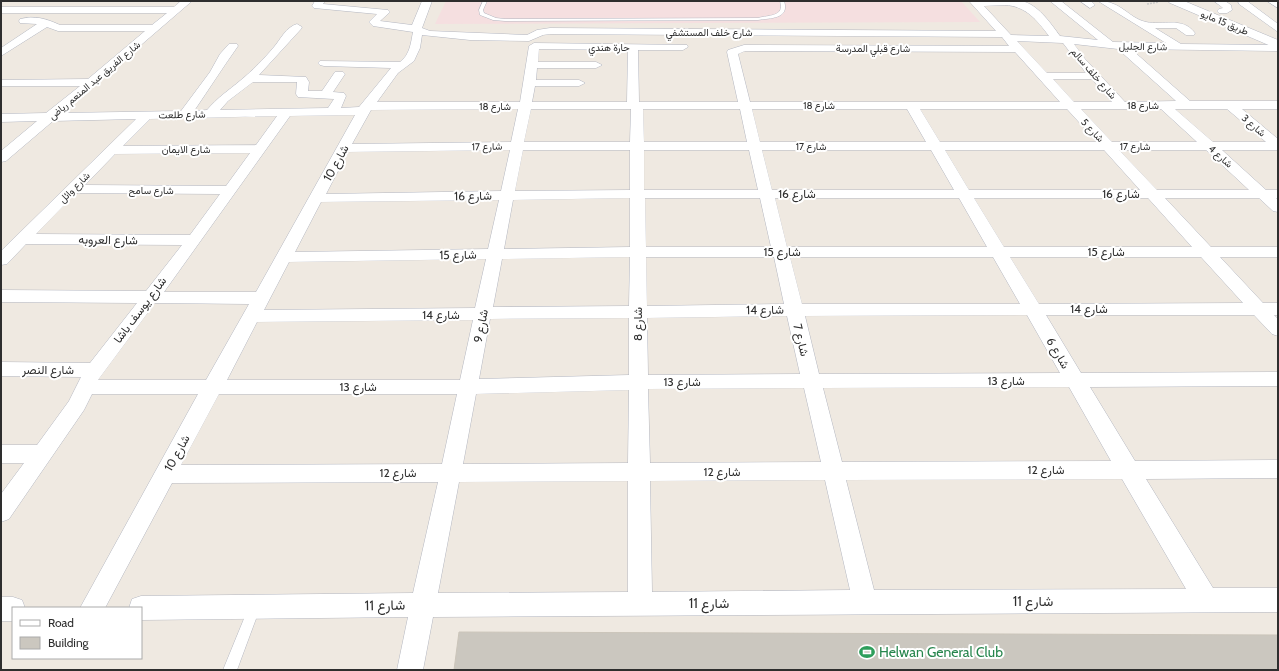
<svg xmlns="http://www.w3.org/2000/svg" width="1279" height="671" font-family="Cabin,Vazirmatn,sans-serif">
<rect width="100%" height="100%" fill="#efe9e1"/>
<polygon fill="#f5dfe0" points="446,1 961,1 980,22 435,24"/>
<polygon fill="#cbc7bf" stroke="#cbc5ba" points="459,632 1278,635 1278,670 454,670"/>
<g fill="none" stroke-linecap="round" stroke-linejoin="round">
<defs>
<g id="lane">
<path d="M483 1H487L483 10 484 13 496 18 505 19 758 18C769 15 785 17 780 1H784C790 19 770 18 758 20L505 21 493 20 480 15 479 10Z"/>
<polygon points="254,602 258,604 260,608 237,670 223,670 250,604"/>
</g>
<g id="street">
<path d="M181 1H192L62 113 181 111 210 72 220 54 229 44H237L238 46C223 67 209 89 194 111L207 110C218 97 228 91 241 80 252 71 264 59 274 47 280 40 286 27 297 24L302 27 301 29 259 75 306 77 309 82 308 91H322L335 72H343L345 74 333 92 344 93 346 96 341 108 359 107 391 68 324 66 320 65 318 63 320 61 400 62C410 55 411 42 413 32L373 26 369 22 377 14 314 8 312 6 315 1H325L323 4 388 10 390 12 380 21 412 25 422 1H432L422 28 430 31 527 35 537 30 550 28 996 31 969 1C983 1 1014 0 1025 2 1040 7 1051 24 1060 36L1098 40 1050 1H1061L1113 42 1166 43 1098 1C1122 1 1128 18 1146 22 1163 26 1182 16 1195 33L1194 35H1186L1176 28H1155L1181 44 1278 45V51L1131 49 1190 101H1278V109H1242L1278 139V150H1222L1266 190H1278V198H1276L1278 200V212L1273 211 1259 198H1165L1211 247H1278V257H1220L1263 303H1278V315H1274L1278 319V336L1272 334 1254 315H1046L1081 373 1278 372V386L1090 387 1135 461 1278 460V478L1146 479 1213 588H1278V612L433 617 423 670H397L408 617 141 620V608H129L132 599 141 596 413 593 438 482 172 483 105 608H80L198 394H92L84 410 9 519 1 522V494L24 463H1V445H37L69 401 81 377 1 376V362L90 363 137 303 1 302V290L146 291 182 245 26 244 7 264 1 265V251L136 119 53 121 6 161 1 162V151L37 121 1 122V114L46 113 80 86H1V80L88 79 145 31H58L47 27 1 56V48L37 24 20 23 19 21 20 19C35 15 47 19 60 25H152L167 13H1V7H174ZM1005 5C1026 6 1037 20 1049 36L1011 35 984 6ZM550 34 1002 37 1009 46 744 45 728 50 727 52 738 102H639L638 50H683L688 47 687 45 534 43 529 46 520 102H377L398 73 414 61 420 48 422 35 470 40 529 41 543 35ZM1017 41 1063 43 1086 73H1047ZM1074 44 1118 49 1176 101 1125 102 1085 59ZM539 49 628 50 627 102H532L535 86H579L585 83 579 80H536L537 68H596L602 65 596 62H538ZM745 51 1015 52 1060 102H750L738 54ZM1053 79H1092L1112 102H1074ZM253 82H297L296 94 298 97 334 99 328 108 220 110 228 101ZM518 109 511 142 352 144 371 110ZM531 109H631L630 142H524ZM643 109H740L747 142H644ZM752 109H907L926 142H760ZM920 109H1067L1097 142H940ZM1081 109H1161L1197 142H1112ZM1175 109H1227L1266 142H1213ZM355 115 256 292H164L290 116ZM277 116 256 145 123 146 150 119ZM510 150 501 191 326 194 348 152ZM523 150H630V190L515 191ZM644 150H749L758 190H644ZM762 150H931L954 190H772ZM945 150H1104L1140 190H969ZM1119 150H1206L1249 190H1157ZM250 153 226 186 85 185 115 154ZM76 193 220 194 190 235 36 234ZM630 198V247L504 249 513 200ZM645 198H760L771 247H646ZM775 198H959L987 247H787ZM974 198H1148L1192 247H1004ZM499 200 488 249 295 252 321 202ZM630 257 629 306 493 307 502 259ZM646 257H774L784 304 647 306ZM790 257H993L1020 304H802ZM1010 257H1201L1243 303 1039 304ZM486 259 475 308 264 310 289 262ZM155 303 249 304 206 380H98ZM1027 315 1060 373 819 374 805 316ZM787 316 800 374 648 375 647 318ZM629 318V375L479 379 490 319ZM473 320 460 380H227L257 322ZM1069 387 1111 461 842 462 823 388ZM804 388 821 462 650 463 648 389ZM629 390 628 463 463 464 476 394ZM219 394H457L442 464 181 465ZM1122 479 1186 589 874 590 846 480ZM825 480 850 590 652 592 650 481ZM628 481V592L438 593 459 482Z"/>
<polygon points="1080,1 1091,1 1095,5 1090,8"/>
<polygon points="1214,1 1225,1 1231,5 1232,10 1227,13 1219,13 1217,11 1219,9 1223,8"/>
<polygon points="1238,1 1247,1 1278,24 1278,32 1239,4"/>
<polygon points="1267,1 1278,1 1278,8"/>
<polygon points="1,597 13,597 22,600 25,608 13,608 13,621 1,621"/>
</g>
<polygon id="secondary" points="1168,1 1184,1 1278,40 1278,49 1170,3"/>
</defs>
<use href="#lane" stroke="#b4b7c1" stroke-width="1"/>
<use href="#street" stroke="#b4b7c1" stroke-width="1"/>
<use href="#secondary" stroke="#b4b7c1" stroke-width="1"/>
<polyline stroke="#c9c9c9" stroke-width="1.5" stroke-dasharray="2 1" stroke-linecap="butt" points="1147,4 1159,2"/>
<use href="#lane" fill="#fff" fill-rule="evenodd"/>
<use href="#street" fill="#fff" fill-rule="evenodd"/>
<use href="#secondary" fill="#fff" fill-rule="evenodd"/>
</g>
<defs>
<symbol id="stadium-bare" viewBox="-9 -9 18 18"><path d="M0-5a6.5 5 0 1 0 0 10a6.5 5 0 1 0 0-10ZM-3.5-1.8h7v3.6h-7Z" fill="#2e9e5b" stroke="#fff" stroke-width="2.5" paint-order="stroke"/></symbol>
</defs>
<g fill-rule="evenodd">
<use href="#stadium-bare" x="856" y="641" width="22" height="22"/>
</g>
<g text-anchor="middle" stroke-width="4" stroke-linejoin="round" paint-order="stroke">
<g font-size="10" fill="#2e2e2e" stroke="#fff">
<text transform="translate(1225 22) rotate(22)" y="4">طريق 15 مايو</text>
<text x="709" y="36">شارع خلف المستشفي</text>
<text transform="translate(1143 46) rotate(1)" y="4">شارع الجليل</text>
<text x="609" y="51">حارة هندي</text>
<text x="873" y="52">شارع قبلي المدرسة</text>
<text transform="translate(1094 73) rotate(49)" y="4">شارع خلف سالم</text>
<text transform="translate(94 80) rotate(-40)" y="4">شارع الفريق عبد المنعم رياض</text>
<text x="819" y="109">شارع 18</text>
<text x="1143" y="109">شارع 18</text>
<text x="495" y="110">شارع 18</text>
<text transform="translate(182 114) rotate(-1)" y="4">شارع طلعت</text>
<text transform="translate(1254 125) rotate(41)" y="4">شارع 3</text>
<text transform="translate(1093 130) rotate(47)" y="4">شارع 5</text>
<text transform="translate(487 146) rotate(-1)" y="4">شارع 17</text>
<text x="811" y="150">شارع 17</text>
<text x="1135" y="150">شارع 17</text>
<text x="186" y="153">شارع الايمان</text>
<text transform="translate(1221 156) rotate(42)" y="4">شارع 4</text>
<text transform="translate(74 187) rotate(-45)" y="4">شارع وائل</text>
<text x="151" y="194">شارع سامح</text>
</g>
<g font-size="12" fill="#2e2e2e" stroke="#fff">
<text transform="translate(336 163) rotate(-61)" y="4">شارع 10</text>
<text x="797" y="198">شارع 16</text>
<text x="1121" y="198">شارع 16</text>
<text transform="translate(473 196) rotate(-1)" y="4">شارع 16</text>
<text transform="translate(108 240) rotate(1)" y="4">شارع العروبه</text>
<text x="782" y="256">شارع 15</text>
<text x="1106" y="256">شارع 15</text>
<text transform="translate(458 255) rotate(-1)" y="4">شارع 15</text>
<text x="1089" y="313">شارع 14</text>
<text transform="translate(140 310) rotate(-53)" y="4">شارع يوسف باشا</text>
<text transform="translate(765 310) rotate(-1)" y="4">شارع 14</text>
<text x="441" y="319">شارع 14</text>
<text transform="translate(638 324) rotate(-90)" y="4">شارع 8</text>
<text transform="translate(481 326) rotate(-79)" y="4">شارع 9</text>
<text transform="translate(801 340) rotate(76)" y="4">شارع 7</text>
<text transform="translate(1058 353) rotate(60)" y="4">شارع 6</text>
<text x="48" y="374">شارع النصر</text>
<text x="1006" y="385">شارع 13</text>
<text x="682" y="386">شارع 13</text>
<text x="358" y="391">شارع 13</text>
<text transform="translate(177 453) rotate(-61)" y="4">شارع 10</text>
<text x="1046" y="474">شارع 12</text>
<text x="722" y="476">شارع 12</text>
<text x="398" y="477">شارع 12</text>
</g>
<g font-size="14" fill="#2e2e2e" stroke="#fff">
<text x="1033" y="606">شارع 11</text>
<text x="709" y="608">شارع 11</text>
<text transform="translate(385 605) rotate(-1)" y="5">شارع 11</text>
</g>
<g font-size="14" fill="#27864d" stroke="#fff" text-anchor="start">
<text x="879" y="657">Helwan General Club</text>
</g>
</g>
<rect width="1279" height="671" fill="none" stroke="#2e2e2e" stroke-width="4"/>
<rect x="12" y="607" width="130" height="52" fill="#ffffff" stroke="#ababab"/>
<rect x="20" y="620" width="20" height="6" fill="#ffffff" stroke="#ababab"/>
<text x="48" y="627" font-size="12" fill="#2e2e2e">Road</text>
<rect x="20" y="637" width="20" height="12" fill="#cbc7bf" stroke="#ababab"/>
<text x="48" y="647" font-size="12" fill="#2e2e2e">Building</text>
</svg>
